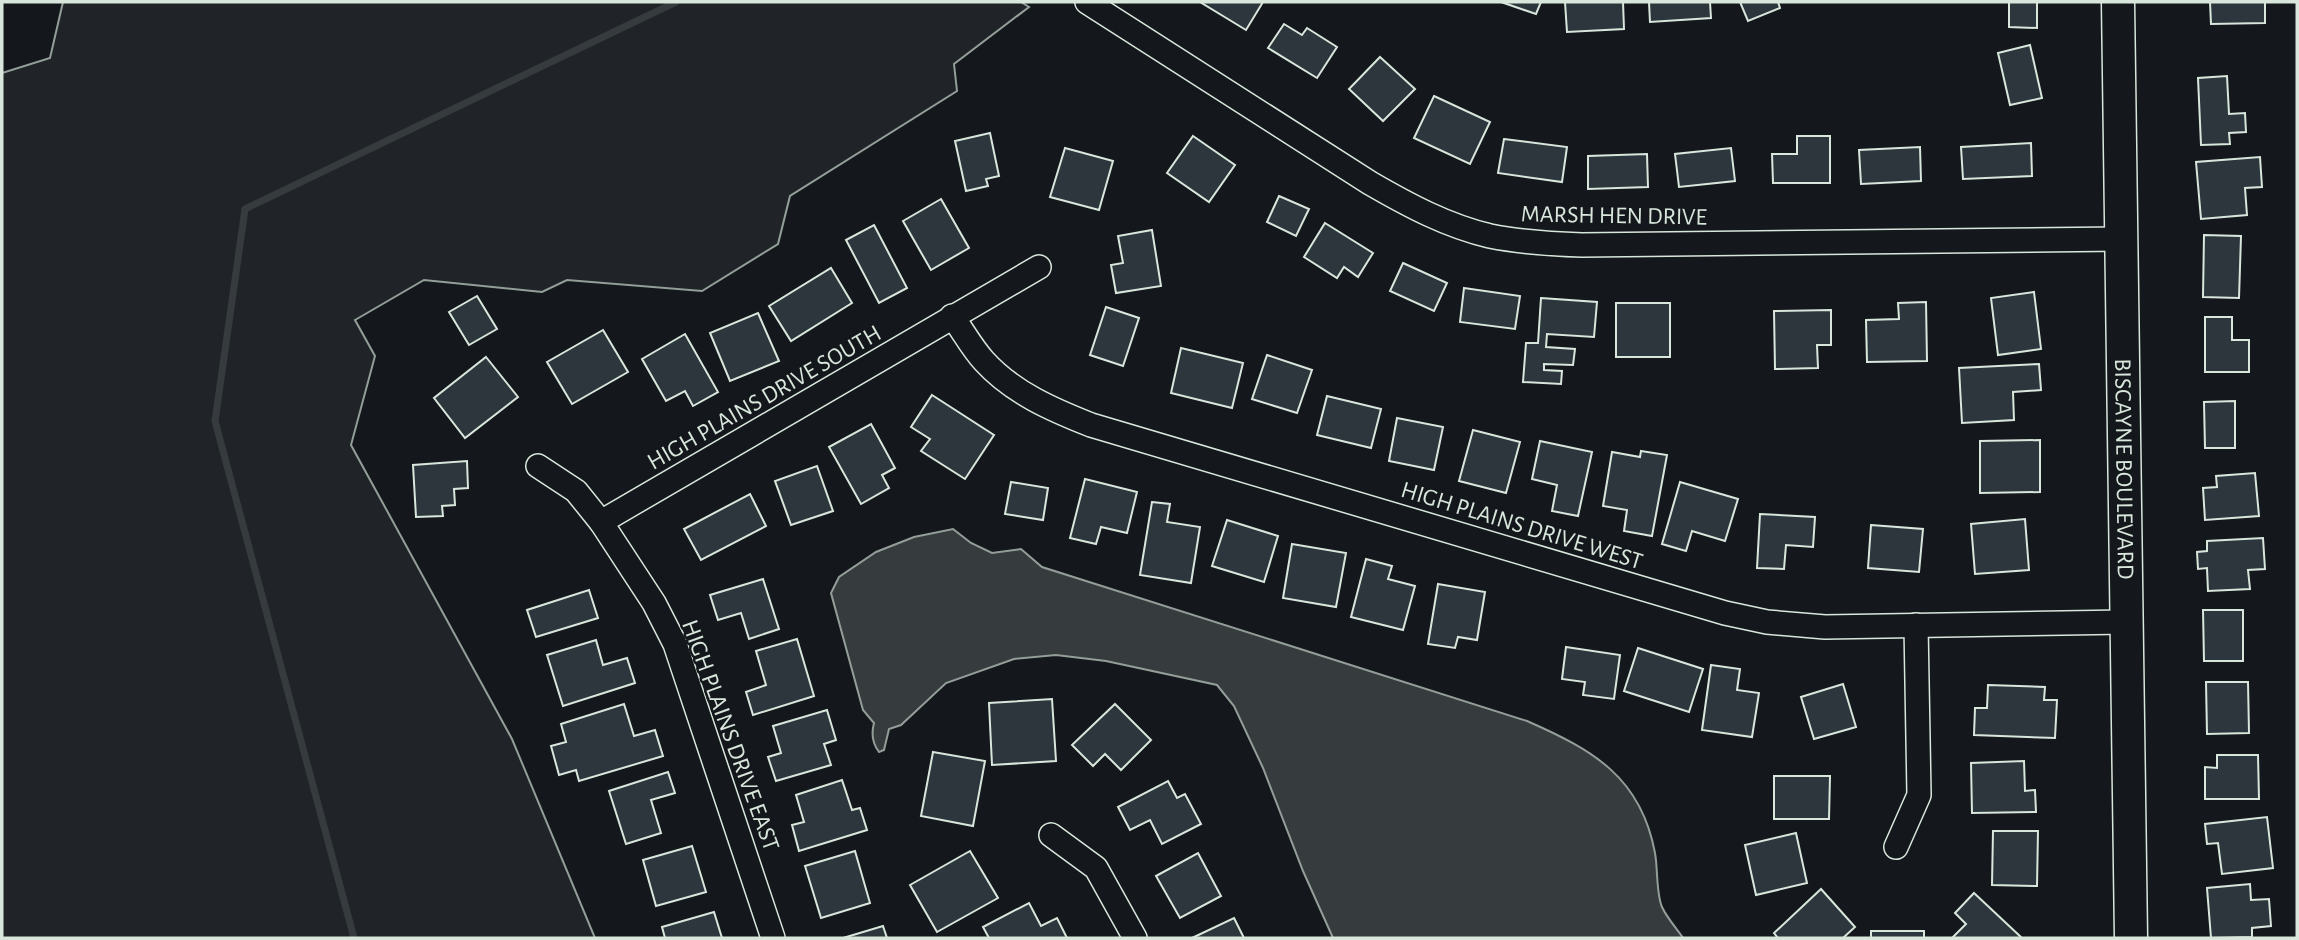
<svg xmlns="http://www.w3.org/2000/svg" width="2299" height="940" font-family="'Alegreya Sans',sans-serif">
<rect width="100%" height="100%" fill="#14181c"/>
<polygon fill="#202428" stroke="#939e99" stroke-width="2" points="63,2 1021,2 1029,7 954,64 957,91 790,196 778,244 702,291 567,280 542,292 424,280 355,320 375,356 351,445 512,739 595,938 2,938 2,73 50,58"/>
<path fill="#363b3e" stroke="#939e99" stroke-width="2" d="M953 529 971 543 992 553 1021 549 1042 567 1527 721C1593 750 1641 777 1655 853 1658 869 1656 893 1662 907 1667 918 1677 929 1683 938H1333L1303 871 1263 768 1234 706 1217 685 1106 661 1056 655 1014 659 946 683 901 725 889 729 884 750 879 752C872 743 871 734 874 723L863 710 831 593 839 577 876 552 914 537Z"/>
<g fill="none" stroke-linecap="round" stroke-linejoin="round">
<polyline stroke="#363b3e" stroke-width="7" points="354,938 215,421 245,209 676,2"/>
</g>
<g fill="#2c363c" stroke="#d8e6dc" stroke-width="2">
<polygon points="1200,2 1263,2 1246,30"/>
<polygon points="1501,2 1541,2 1536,14"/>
<polygon points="1565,2 1623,2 1624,29 1567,32"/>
<polygon points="1649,2 1710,2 1711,18 1650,22"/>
<polygon points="1740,2 1778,2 1780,8 1748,21"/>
<polygon points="1991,2 2037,2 2037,28 2009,27 2009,2"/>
<polygon points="2210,2 2265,2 2265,23 2211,24"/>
<polygon points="1284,24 1302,35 1307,28 1337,47 1317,78 1268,48"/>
<polygon points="2030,45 2042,98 2010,105 1998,53"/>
<polygon points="1380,57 1415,89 1383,121 1349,89"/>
<polygon points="2227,76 2229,114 2245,113 2246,132 2229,133 2230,144 2201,145 2198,78"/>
<polygon points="1434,96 1490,122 1470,164 1414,138"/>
<polygon points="990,133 999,176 986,179 988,186 966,191 955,141"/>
<polygon points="1193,136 1235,165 1209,202 1167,173"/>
<polygon points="1797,136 1830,136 1830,183 1773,183 1772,154 1797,154"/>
<polygon points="1504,139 1567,147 1562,182 1498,173"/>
<polygon points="2031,143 2032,176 1963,179 1961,147"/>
<polygon points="1920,147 1921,181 1861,184 1859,150"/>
<polygon points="1065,148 1113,161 1099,210 1050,197"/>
<polygon points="1731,148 1735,181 1679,187 1675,154"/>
<polygon points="1647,154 1648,187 1588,189 1588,156"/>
<polygon points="2260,157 2262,187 2245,188 2247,215 2201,219 2196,162"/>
<polygon points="1279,196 1309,209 1296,236 1267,222"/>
<polygon points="941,199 969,248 931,270 903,221"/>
<polygon points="1325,223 1373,253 1358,277 1344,267 1337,278 1304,257"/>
<polygon points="874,225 907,288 879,303 846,240"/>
<polygon points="1152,230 1161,286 1116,293 1111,265 1123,263 1118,236"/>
<polygon points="2204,235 2241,236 2239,298 2203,297"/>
<polygon points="1403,263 1447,283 1434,311 1390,291"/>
<polygon points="831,268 852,303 791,341 769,306"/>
<polygon points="1464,288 1520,296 1515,329 1460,322"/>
<polygon points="2034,292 2041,349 1998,355 1991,298"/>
<polygon points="477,296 497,329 469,345 449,312"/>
<polygon points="1541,298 1597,302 1594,337 1547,334 1546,347 1575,349 1573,365 1544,364 1544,370 1562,371 1561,384 1523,382 1526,343 1538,343"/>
<polygon points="1926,302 1927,361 1867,362 1866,320 1899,319 1898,303"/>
<rect x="1616" y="303" width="54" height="54"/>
<polygon points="1106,307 1139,318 1123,366 1090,355"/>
<polygon points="1831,310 1831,345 1817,345 1818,368 1775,369 1774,311"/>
<polygon points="758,313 779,361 730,381 710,333"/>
<polygon points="2205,317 2232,317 2232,340 2249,340 2249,372 2205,372"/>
<polygon points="603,330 628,372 572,404 547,362"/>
<polygon points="685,334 718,392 693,406 685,391 666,401 642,359"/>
<polygon points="1181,348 1243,363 1232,408 1171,393"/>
<polygon points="1267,355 1312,370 1297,413 1252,399"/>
<polygon points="486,357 518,397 465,438 434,398"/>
<polygon points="2039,364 2041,390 2013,392 2014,420 1962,423 1959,368"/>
<polygon points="932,395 994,435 965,479 921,451 930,439 911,427"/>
<polygon points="1327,396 1381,409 1371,448 1317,435"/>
<polygon points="2235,401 2235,448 2205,448 2204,402"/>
<polygon points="1397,418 1443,427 1434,470 1389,461"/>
<polygon points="871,424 895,468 882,475 889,488 861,504 829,447"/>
<polygon points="1473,430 1520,442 1506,493 1459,481"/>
<polygon points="2040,440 2040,492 1980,493 1980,441"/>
<polygon points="1540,441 1592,452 1578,516 1552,511 1557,485 1532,479"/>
<polygon points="1641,451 1667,455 1652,536 1624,531 1627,510 1603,506 1612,452 1640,457"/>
<polygon points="467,461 468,488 454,489 455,505 442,506 443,516 416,517 413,465"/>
<polygon points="817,466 833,511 791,525 775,481"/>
<polygon points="2255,473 2259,516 2205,520 2203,488 2217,487 2216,476"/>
<polygon points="1085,479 1137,492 1127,533 1101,527 1096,544 1070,538"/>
<polygon points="1011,482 1048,488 1043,520 1005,514"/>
<polygon points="1680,482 1738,499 1725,541 1692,531 1686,551 1662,544"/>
<polygon points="750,494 766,526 701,560 684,529"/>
<polygon points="1152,502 1170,504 1167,522 1200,527 1191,583 1140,575"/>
<polygon points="1760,514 1815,517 1813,547 1786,545 1784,569 1757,568"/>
<polygon points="2025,519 2029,570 1975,574 1971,524"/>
<polygon points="1227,520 1278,536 1264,582 1212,566"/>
<polygon points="1871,525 1923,529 1919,572 1868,568"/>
<polygon points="2263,538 2265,569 2248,570 2250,589 2208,591 2207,568 2198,569 2197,552 2207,551 2207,541"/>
<polygon points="1292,544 1346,553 1336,607 1283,598"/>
<polygon points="1366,559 1392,566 1388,579 1415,586 1403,630 1351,617"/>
<polygon points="763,579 779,629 749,639 741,613 718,620 710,595"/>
<polygon points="1438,584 1485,592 1477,640 1458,637 1455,648 1428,644"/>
<polygon points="589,590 598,618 536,637 527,610"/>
<polygon points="2203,610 2243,610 2243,661 2204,661"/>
<polygon points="797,639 814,696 753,715 746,692 766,685 756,651"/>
<polygon points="596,640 603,665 627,658 635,683 563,706 547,655"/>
<polygon points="1566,647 1620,655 1614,699 1583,695 1585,682 1562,679"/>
<polygon points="1638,648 1703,669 1689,712 1624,691"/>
<polygon points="1711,665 1740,669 1737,690 1759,693 1752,737 1702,730"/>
<polygon points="2206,682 2248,682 2249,733 2207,734"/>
<polygon points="1843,684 1856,727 1814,739 1801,697"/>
<polygon points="1988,685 2045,687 2044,700 2057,700 2055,738 1974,735 1975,708 1987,708"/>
<polygon points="1052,699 1056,761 992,765 989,703"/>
<polygon points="624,704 634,736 655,730 663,756 579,781 576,770 559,775 551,746 566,742 561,724"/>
<polygon points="1115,704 1151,740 1121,770 1105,754 1093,766 1072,745"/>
<polygon points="827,710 836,740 824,744 831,765 776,781 768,757 781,753 773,726"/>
<polygon points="933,752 985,761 973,826 921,816"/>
<polygon points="2217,755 2258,755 2259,799 2205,799 2205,767 2217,768"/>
<polygon points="2024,761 2025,791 2035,790 2036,812 1972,813 1971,763"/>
<polygon points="668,772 675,793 651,800 661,833 626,844 609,791"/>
<polygon points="1774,776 1830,776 1829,819 1774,819"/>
<polygon points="842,780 852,810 860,808 867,830 799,851 792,825 804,822 796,795"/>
<polygon points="1168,781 1177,798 1185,794 1201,824 1162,844 1150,820 1130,830 1118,807"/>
<polygon points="2267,817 2273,868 2222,874 2218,843 2207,844 2205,824"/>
<polygon points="1993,831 2038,831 2037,886 1992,885"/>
<polygon points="1796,833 1807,883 1756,895 1745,845"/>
<polygon points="692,846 706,892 656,906 643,860"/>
<polygon points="855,851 870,903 821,918 805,866"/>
<polygon points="970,851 998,898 937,932 910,885"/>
<polygon points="1198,853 1221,896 1180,918 1156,876"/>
<polygon points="2250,884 2251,900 2269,899 2271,926 2252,928 2252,937 2211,938 2207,888"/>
<polygon points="1821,889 1855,927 1843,938 1778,938 1774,933"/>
<polygon points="1974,893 2022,938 1952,938 1966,924 1955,913"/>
<polygon points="1029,903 1041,926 1057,918 1067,938 989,938 983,927"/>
<polygon points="714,912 722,938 665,938 662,927"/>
<polygon points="1234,918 1244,938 1192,938"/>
<polygon points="883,926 887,938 843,938"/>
<rect x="1871" y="931" width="53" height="7"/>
</g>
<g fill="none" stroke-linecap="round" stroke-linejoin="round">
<defs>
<g id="street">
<path d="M1087 2 1370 183C1408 205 1447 226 1490 236 1520 242 1551 244 1582 245L2120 239"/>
<path d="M952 316C963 331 972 348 984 361 1013 393 1053 410 1091 425L1725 613 1767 622 1825 627 2126 622"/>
<polyline points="538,466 576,491 601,522 654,603 675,644 773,938"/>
<polyline points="601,522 1039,267"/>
<polyline points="1051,835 1096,868 1135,938"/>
<polyline points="1896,847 1919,795 1916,625"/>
</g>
<g id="secondary">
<path id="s1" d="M2118 2 2131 938"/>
</g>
</defs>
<use href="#street" stroke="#d8e6dc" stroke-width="26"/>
<use href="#secondary" stroke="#d8e6dc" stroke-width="35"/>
<use href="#street" stroke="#14181c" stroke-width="23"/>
<use href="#secondary" stroke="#14181c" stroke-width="32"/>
</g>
<g text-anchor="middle" stroke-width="5" stroke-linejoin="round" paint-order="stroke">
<g font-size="24" fill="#d8e6dc" stroke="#14181c">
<text transform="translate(1614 215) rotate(1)" y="8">MARSH HEN DRIVE</text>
<text transform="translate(764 397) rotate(-30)" y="8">HIGH PLAINS DRIVE SOUTH</text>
<text dy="8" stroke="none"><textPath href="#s1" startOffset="467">BISCAYNE BOULEVARD</textPath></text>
<text transform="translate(1522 525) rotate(17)" y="8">HIGH PLAINS DRIVE WEST</text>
<text transform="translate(731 735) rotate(70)" y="8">HIGH PLAINS DRIVE EAST</text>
</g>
</g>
<rect width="2299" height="940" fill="none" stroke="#d8e6dc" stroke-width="7"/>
</svg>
